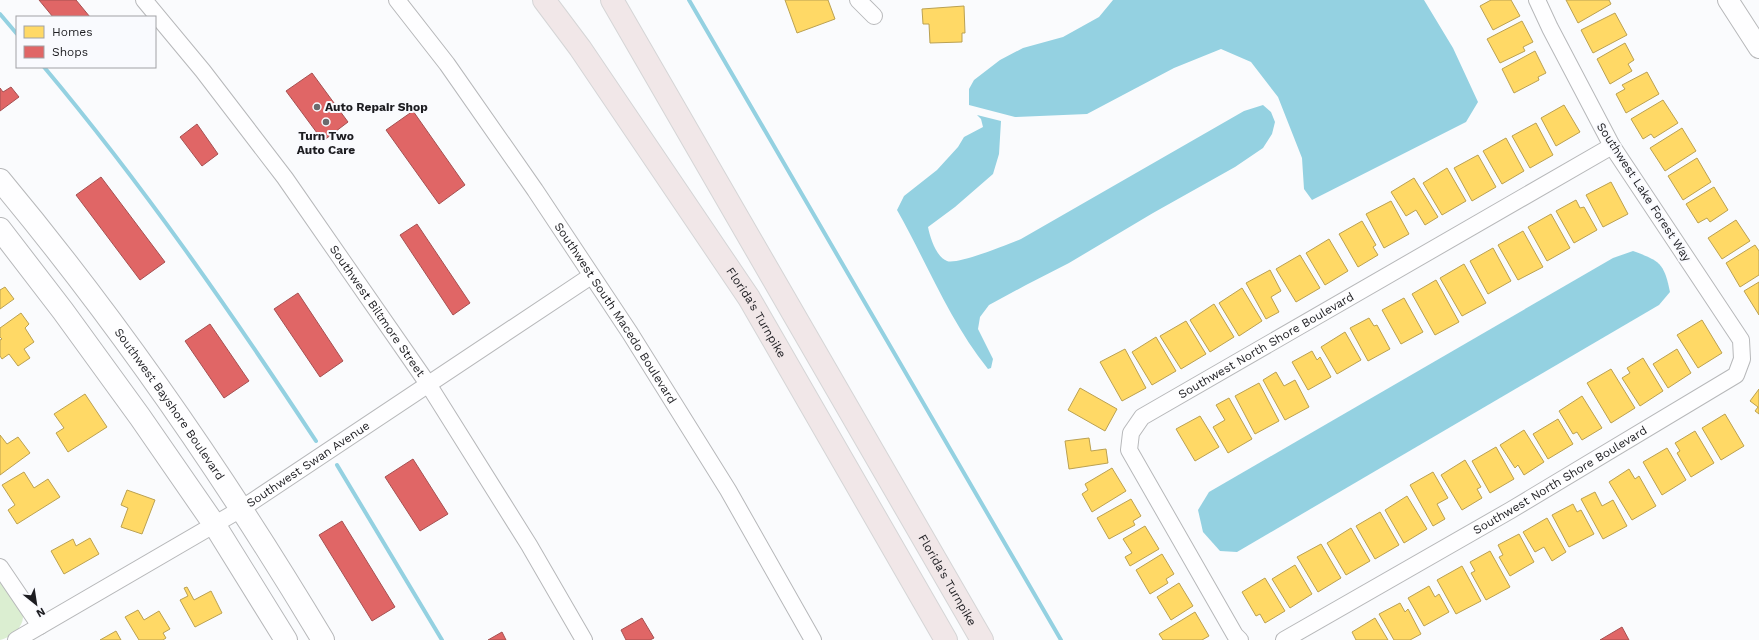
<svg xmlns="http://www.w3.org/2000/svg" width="1759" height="640" font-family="'Work Sans',sans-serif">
<rect width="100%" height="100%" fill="#fafbfd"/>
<path fill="#dbeed1" d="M0 575C11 591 35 614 16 631 12 635 5 639 0 640Z"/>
<g fill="#94d1e1">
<polygon points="1113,0 1424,0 1453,48 1478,102 1466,122 1312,200 1304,189 1302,158 1278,97 1251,62 1221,49 1174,68 1087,114 1015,117 969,105 969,89 974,80 1000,60 1023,48 1063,37 1099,17"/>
<path d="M1263 105 1271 112 1275 122 1272 134 1263 148 1235 167 1153 213 1069 263 1026 285 989 305 980 317 978 329 993 359 991 368 988 369C950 322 927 263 897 210L904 196 937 170 958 147 964 137 983 127 981 119 977 115 1001 121 999 154 993 174 955 207 928 227C930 237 936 257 947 261 957 265 1009 244 1021 239L1244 111Z"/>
<path d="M1633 251C1660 261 1664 263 1670 292L1659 305 1237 552 1220 551 1203 532 1198 510 1209 492 1613 258Z"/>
</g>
<g fill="#ffd966" stroke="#bba151">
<polygon points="785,0 828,0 835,19 797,33"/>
<polygon points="1491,0 1511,0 1520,16 1493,30 1480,6"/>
<polygon points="1566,0 1609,0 1611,4 1578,23"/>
<polygon points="964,6 965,33 962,33 962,42 930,43 929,24 923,24 922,9"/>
<polygon points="1615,13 1627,35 1593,53 1581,30"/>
<polygon points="1522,21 1533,42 1523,47 1525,51 1500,63 1487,39"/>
<polygon points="1625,43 1634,60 1628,64 1632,71 1610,84 1597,59"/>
<polygon points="1535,51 1546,73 1538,77 1539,80 1514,93 1502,69"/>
<polygon points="1647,72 1659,94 1626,113 1616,94 1625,89 1622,85"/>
<polygon points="1663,100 1678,123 1654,138 1651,134 1643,139 1631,119"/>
<polygon points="1564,105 1580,132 1556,146 1541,118"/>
<polygon points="1536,123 1553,155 1530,168 1512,136"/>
<polygon points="1682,128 1696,151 1665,171 1650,148"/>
<polygon points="1506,138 1524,171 1502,184 1483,151"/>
<polygon points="1478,155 1496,187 1472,201 1454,168"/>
<polygon points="1697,158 1711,182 1683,200 1668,176"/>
<polygon points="1447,168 1466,201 1442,215 1423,183"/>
<polygon points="1414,178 1438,217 1425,225 1416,210 1406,216 1391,192"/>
<polygon points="1611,182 1628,214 1603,227 1586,195"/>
<polygon points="1714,187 1728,210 1710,222 1707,218 1698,223 1686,204"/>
<polygon points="1576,200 1580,208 1584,207 1597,230 1574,243 1556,211"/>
<polygon points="1391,201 1409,234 1384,248 1366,214"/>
<polygon points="1551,214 1570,248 1547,261 1528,227"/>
<polygon points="1736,220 1750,241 1722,259 1708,238"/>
<polygon points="1362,221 1376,245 1373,247 1378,255 1358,267 1339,234"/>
<polygon points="1523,231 1543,267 1518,280 1498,245"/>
<polygon points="1329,239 1348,271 1325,285 1306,253"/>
<polygon points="1755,245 1759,251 1759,275 1740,287 1726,263"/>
<polygon points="1493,248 1511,281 1488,294 1470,261"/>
<polygon points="1300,255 1320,288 1296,302 1276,269"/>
<polygon points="1464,264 1486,303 1462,316 1440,278"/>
<polygon points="1270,270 1281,291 1271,297 1279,312 1266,319 1246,283"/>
<polygon points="1436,280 1459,322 1435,335 1412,294"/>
<polygon points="1759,282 1759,315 1744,291"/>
<polygon points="5,287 14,299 0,309 0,290"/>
<polygon points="1242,288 1262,321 1239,336 1219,303"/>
<polygon points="1404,298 1423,332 1401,344 1382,310"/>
<polygon points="1214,304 1234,337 1210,352 1190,320"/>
<polygon points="21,313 29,324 25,328 34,342 24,349 30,358 18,366 9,354 2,359 0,356 0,340 2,339 0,337 0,328"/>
<polygon points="1369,318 1374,326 1377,325 1390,349 1368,361 1350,328"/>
<polygon points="1702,320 1722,353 1698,368 1677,335"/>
<polygon points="1186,321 1206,354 1181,369 1160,336"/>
<polygon points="1345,332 1361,360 1337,374 1321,347"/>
<polygon points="1156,337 1176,371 1152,385 1132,352"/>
<polygon points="1125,349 1146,388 1122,401 1100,362"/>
<polygon points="1677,349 1691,373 1668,388 1653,364"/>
<polygon points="1312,351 1317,360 1320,357 1331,377 1308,390 1292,362"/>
<polygon points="1643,358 1663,391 1640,406 1622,378 1630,373 1627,368"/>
<polygon points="1611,369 1635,408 1611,423 1587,383"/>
<polygon points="1276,372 1284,386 1295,380 1309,407 1285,420 1263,380"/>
<polygon points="1259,383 1279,421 1255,434 1235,396"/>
<polygon points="1080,388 1117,409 1105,431 1068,410"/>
<polygon points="1759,389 1759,414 1755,411 1758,407 1750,401"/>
<polygon points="85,394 107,427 68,452 56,433 64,428 54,414"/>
<polygon points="1582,396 1602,428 1582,440 1577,432 1573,434 1559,411"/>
<polygon points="1229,398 1252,439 1228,453 1213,427 1225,420 1216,405"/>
<polygon points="1725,414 1744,446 1721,460 1702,428"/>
<polygon points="1200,416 1219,447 1195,461 1176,429"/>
<polygon points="1558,419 1573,444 1548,459 1533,434"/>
<polygon points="1524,430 1544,462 1524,475 1518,465 1515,468 1500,445"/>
<polygon points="1695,431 1714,463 1691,477 1677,453 1680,451 1675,443"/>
<polygon points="0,435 7,444 18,437 30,453 0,475"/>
<polygon points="1089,438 1091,451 1106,449 1108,463 1069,469 1065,441"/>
<polygon points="1496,447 1514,479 1490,493 1472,461"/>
<polygon points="1667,448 1686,480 1662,495 1643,462"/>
<polygon points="1465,460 1481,487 1477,489 1482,498 1462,510 1441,475"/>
<polygon points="1112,468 1126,491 1092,512 1082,494 1088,490 1085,484"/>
<polygon points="1629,469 1635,479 1639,476 1656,506 1632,520 1609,482"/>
<polygon points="24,472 34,488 48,479 60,497 17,524 8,510 15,505 2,485"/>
<polygon points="1433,472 1448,498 1437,504 1445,519 1433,526 1410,485"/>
<polygon points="127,490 155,500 142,534 121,527 128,508 121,505"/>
<polygon points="1595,492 1602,506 1613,500 1627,526 1603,539 1581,499"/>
<polygon points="1407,496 1427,529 1404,543 1385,510"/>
<polygon points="1131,499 1141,516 1133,521 1135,525 1109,539 1097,518"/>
<polygon points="1573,504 1577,512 1581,510 1594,534 1569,547 1552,515"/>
<polygon points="1380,512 1399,545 1375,559 1356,526"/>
<polygon points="1547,518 1566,552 1552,561 1544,547 1535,552 1523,532"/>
<polygon points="1145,526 1159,549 1130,566 1125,557 1132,553 1123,539"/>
<polygon points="1351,528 1370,561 1346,575 1327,543"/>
<polygon points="1519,534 1534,562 1510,576 1499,557 1503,555 1498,545"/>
<polygon points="90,538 99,554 64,574 51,551 73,539 76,546"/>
<polygon points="1321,544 1341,578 1318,592 1297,557"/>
<polygon points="1490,551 1510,587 1486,600 1471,573 1475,571 1470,562"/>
<polygon points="1162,554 1174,574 1166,579 1168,583 1150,594 1136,570"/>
<polygon points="1295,565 1312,594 1290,608 1272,579"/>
<polygon points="1462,566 1481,601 1456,614 1437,580"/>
<polygon points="1265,578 1285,611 1265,623 1260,614 1256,616 1242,592"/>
<polygon points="1179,583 1193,606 1171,620 1157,597"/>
<polygon points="1429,586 1435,597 1439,594 1449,612 1424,626 1408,598"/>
<polygon points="187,587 194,600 211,591 222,613 195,627 180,600 188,596 184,588"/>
<polygon points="1400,603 1405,612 1408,609 1421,634 1410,640 1394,640 1379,614"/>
<polygon points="138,610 144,620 159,611 170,629 163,633 166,638 163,640 139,640 125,617"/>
<polygon points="1195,612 1209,636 1202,640 1163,640 1159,634"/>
<polygon points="1375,618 1388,640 1356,640 1352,632"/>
<polygon points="116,631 121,640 100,640"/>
</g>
<g fill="#e06666" stroke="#a65051">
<polygon points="39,0 76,0 90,17 53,17"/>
<polygon points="312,73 348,122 323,141 286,91"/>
<polygon points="11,87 19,97 0,111 0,88 3,92"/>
<polygon points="413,111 465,185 439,204 386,130"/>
<polygon points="197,124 218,154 202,166 180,137"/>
<polygon points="101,177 165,262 140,280 76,195"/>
<polygon points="417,224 470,303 453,315 400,235"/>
<polygon points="298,293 343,361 320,377 274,309"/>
<polygon points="210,324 249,381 224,398 185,341"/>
<polygon points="413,459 448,514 420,531 385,477"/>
<polygon points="342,521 395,607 372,621 319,535"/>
<polygon points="642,618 654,638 650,640 626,640 621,630"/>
<polygon points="1622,627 1629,640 1600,640"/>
<polygon points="502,632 506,640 488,640"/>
</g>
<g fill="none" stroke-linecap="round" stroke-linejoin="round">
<g stroke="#94d1e1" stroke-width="4">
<polyline points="689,0 1061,640"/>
<polyline points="0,14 17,34"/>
<path d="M44 67C143 185 231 312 316 441"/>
<polyline points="337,465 442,640"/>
</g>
<defs>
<g id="minor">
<path id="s1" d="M144 0 203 71 285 178 428 384 529 545 584 640"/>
<path id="s2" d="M397 0 447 64 535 190 630 333 728 490 813 640"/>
<polyline points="858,0 874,16"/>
<polyline points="0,567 40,626"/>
<path id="s3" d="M16 640 241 509 591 276"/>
<path id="s4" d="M1240 640 1235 635 1129 450 1131 433 1142 417 1612 146"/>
<path id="s5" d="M1284 640 1511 510 1736 375 1742 359 1741 340 1612 146 1550 28 1537 0"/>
</g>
<polyline id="tertiary" points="1728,0 1759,48"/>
<g id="secondary">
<path id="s6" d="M0 180C120 324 227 480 323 640"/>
<polyline points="0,229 63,311 140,417 214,524 286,640"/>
</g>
<g id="motorway">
<path id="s7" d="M544 0 580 48 749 298 946 640"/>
<path id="s8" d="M612 0 982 640"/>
</g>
</defs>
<use href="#minor" stroke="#b7b8ba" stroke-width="18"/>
<use href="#tertiary" stroke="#b7b8ba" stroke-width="22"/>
<use href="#secondary" stroke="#b7b8ba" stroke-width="24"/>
<use href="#motorway" stroke="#d5d5d6" stroke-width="24"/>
<use href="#minor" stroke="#fefeff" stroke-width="16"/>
<use href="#tertiary" stroke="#fefeff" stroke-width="20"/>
<use href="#secondary" stroke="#fefeff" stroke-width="22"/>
<use href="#motorway" stroke="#f1e7e8" stroke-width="22"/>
</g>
<g fill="#6a6b6e" stroke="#f9fafe" stroke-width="1.5">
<circle cx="317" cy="107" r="4"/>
<circle cx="326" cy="122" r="4"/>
</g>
<g text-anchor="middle" stroke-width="4" stroke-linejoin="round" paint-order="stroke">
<g font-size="12" font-weight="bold" fill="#1d1d21" stroke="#f9fafe" text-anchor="start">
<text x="325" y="111">Auto Repair Shop</text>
<text x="326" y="140" text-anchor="middle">Turn Two<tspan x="326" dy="14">Auto Care</tspan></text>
</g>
<g font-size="12" fill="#1d1d21" stroke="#f9fafe">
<text transform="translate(1644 192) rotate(57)" y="4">Southwest Lake Forest Way</text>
<text dy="4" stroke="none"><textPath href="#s1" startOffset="389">Southwest Biltmore Street</textPath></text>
<text dy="4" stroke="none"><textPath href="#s2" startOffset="382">Southwest South Macedo Boulevard</textPath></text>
<text dy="4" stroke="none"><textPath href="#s7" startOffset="378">Florida's Turnpike</textPath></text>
<text dy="4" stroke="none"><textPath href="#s4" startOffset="400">Southwest North Shore Boulevard</textPath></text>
<text dy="4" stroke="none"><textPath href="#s6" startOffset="281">Southwest Bayshore Boulevard</textPath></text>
<text dy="4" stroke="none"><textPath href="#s3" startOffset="341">Southwest Swan Avenue</textPath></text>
<text dy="4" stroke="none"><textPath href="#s5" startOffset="319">Southwest North Shore Boulevard</textPath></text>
<text dy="4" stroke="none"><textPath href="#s8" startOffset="670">Florida's Turnpike</textPath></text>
</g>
</g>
<rect x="16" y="16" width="140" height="52" fill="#f9fafe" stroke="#a1a2a6"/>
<rect x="24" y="26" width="20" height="12" fill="#ffd966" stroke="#a1a2a6"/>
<text x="52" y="36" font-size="12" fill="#1d1d21">Homes</text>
<rect x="24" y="46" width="20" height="12" fill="#e06666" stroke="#a1a2a6"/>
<text x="52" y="56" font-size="12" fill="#1d1d21">Shops</text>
<g transform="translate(36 604) rotate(150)" stroke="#f9fafe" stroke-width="3" paint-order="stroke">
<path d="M0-3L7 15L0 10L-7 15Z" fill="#1d1d21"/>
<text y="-6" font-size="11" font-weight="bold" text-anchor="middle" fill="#1d1d21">N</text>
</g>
</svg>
